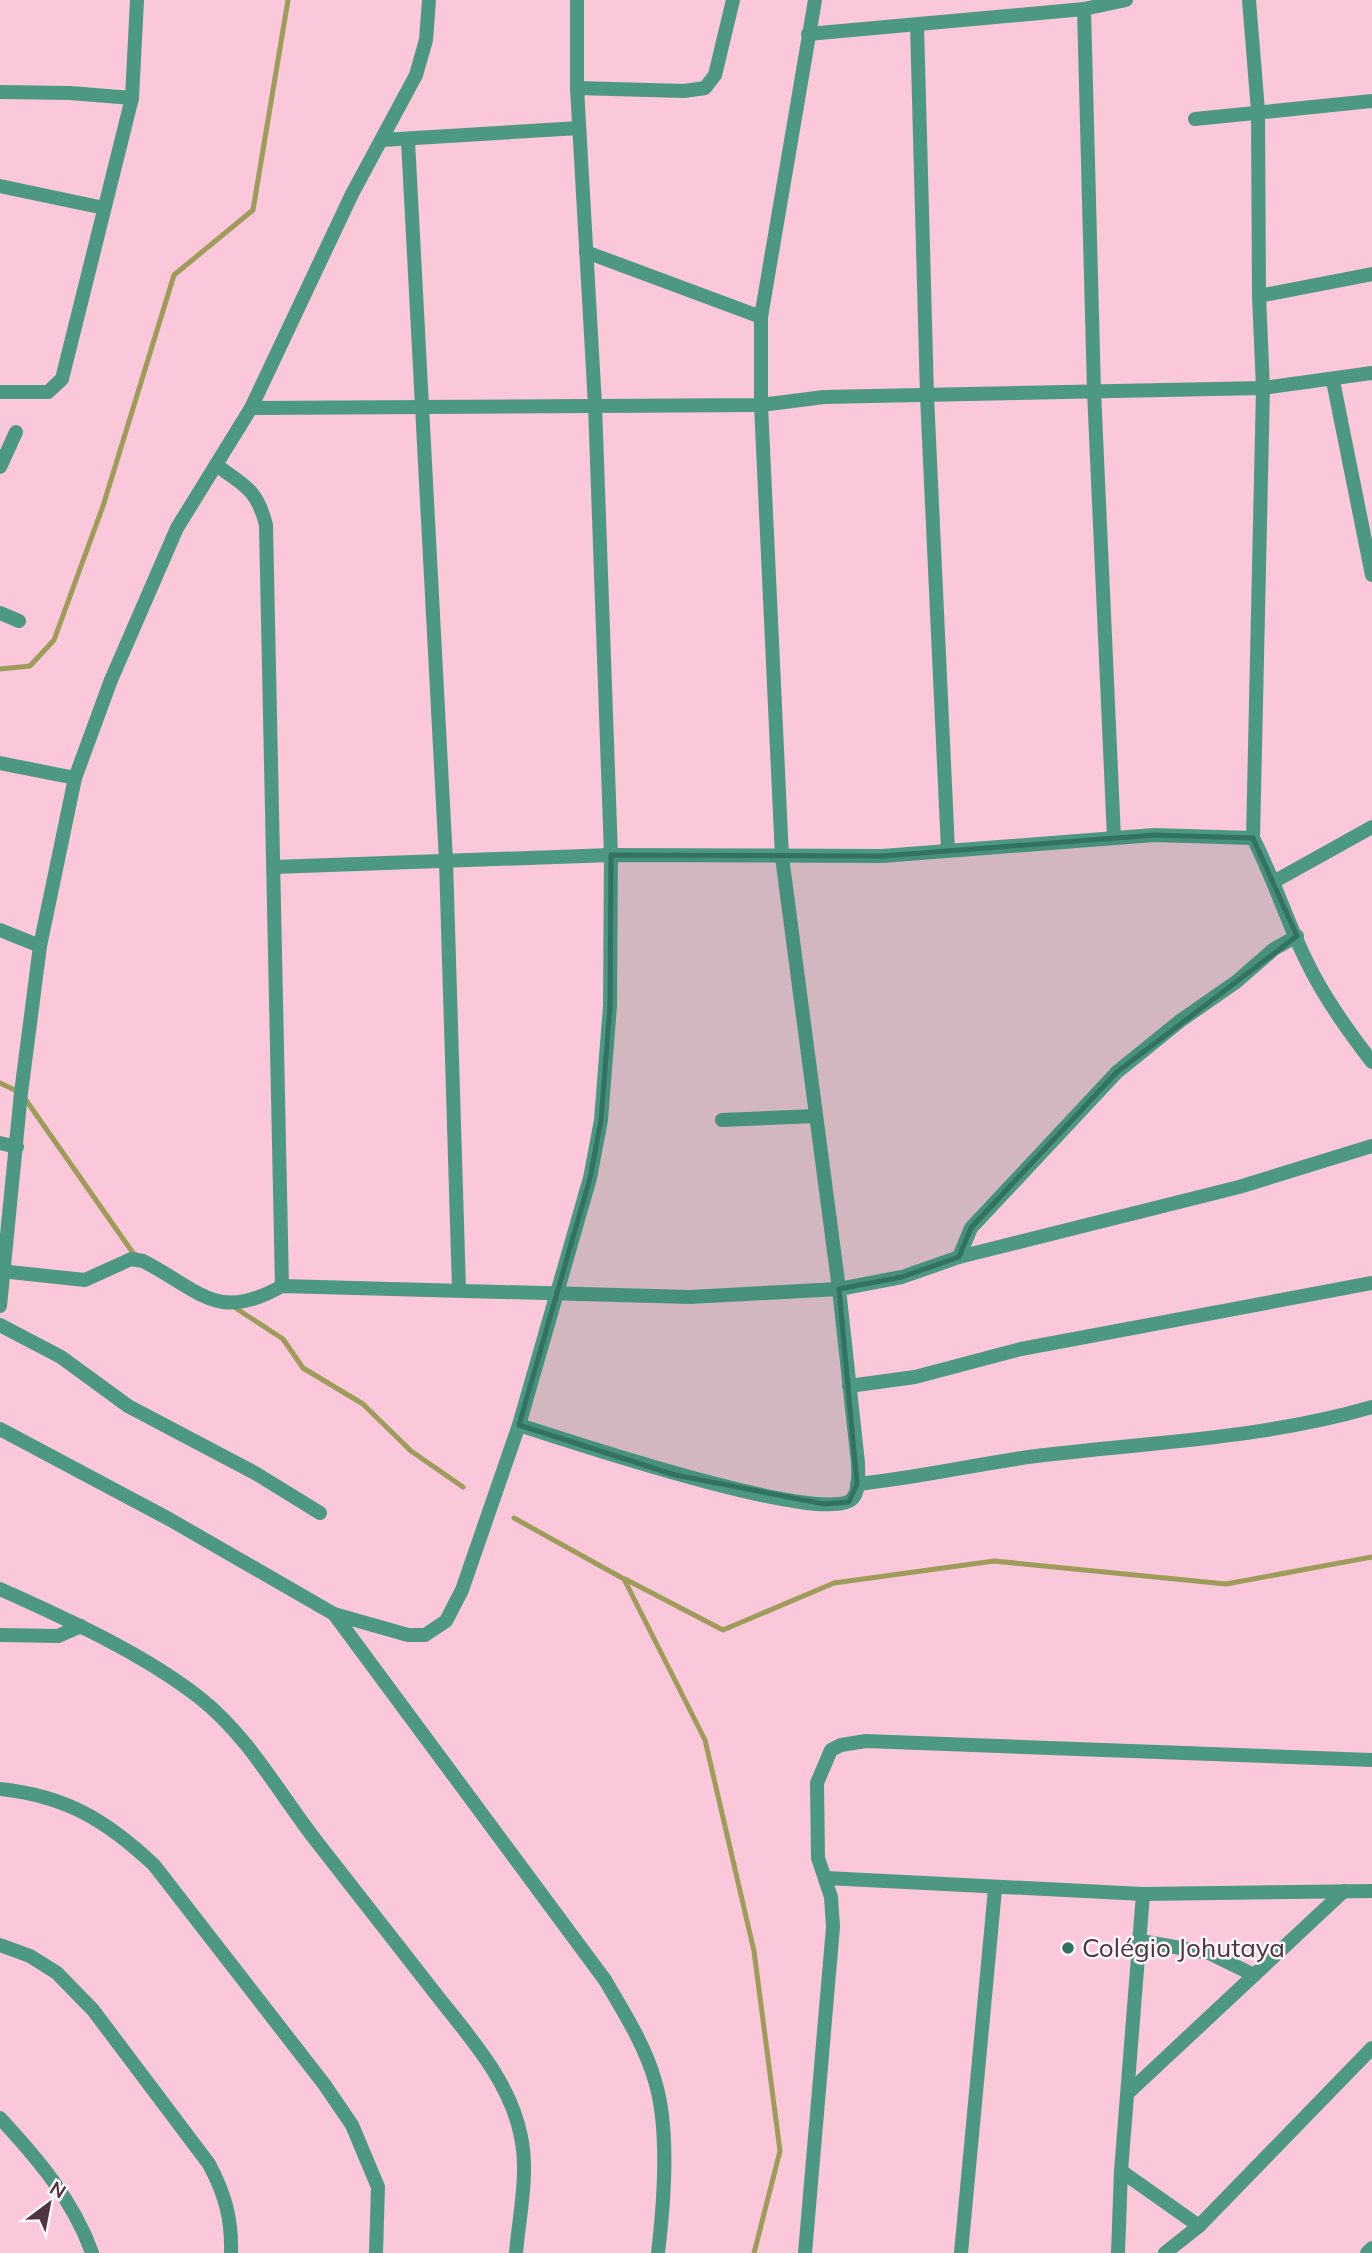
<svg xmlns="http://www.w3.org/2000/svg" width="1372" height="2253" font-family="Mulish,sans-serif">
<rect width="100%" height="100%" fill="#fac7db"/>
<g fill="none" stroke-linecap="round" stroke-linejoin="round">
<g stroke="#9d9c59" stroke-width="5">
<polyline points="0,669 30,666 54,640 103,506 174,275 253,210 288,0"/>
<polyline points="0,1083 21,1093 133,1253 138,1256"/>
<polyline points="234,1307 283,1339 303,1368 363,1404 411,1451 463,1487"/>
<polyline points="514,1518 624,1579 705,1740 754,1951 780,2151 754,2253"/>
<polyline points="625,1579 723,1630 834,1583 994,1561 1226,1584 1372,1557"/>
</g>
<g stroke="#4d9883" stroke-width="14">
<path d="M1249 0 1258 111 1259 296 1263 388 1253 838C1274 879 1287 922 1307 962 1324 998 1348 1031 1372 1062"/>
<polyline points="1084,9 1094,391 1114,838"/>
<polyline points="917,25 927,396 948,850"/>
<polyline points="808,34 1084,9 1126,0"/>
<polyline points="577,88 684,91 705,88 715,75 733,0"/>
<polyline points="0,92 70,93 132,98"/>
<polyline points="1195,119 1372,101"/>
<polyline points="383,140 579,128"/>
<polyline points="408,141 446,861 459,1289"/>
<polyline points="0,186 104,208"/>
<polyline points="586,252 761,317"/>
<polyline points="1259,296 1372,274"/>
<polyline points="1333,381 1372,575"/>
<polyline points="0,392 48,392 62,379 132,98 137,0"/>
<polyline points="251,408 761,405 824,397 1263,388 1372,373"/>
<path d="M216 465C244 485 257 489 266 525L282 1286"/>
<polyline points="0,467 16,432"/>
<polyline points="0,613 19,621"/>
<polyline points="0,763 75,778"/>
<polyline points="274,867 611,855 882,856 1154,835 1253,838"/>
<polyline points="1275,881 1372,827"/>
<polyline points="0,930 40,946"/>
<polyline points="722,1120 815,1116"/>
<polyline points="0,1143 17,1147"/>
<polyline points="959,1257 971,1228 1117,1072 1180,1021 1236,982 1274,949 1297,936"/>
<path d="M0 1271 85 1280 131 1259 143 1261C201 1291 217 1323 282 1286L690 1297 839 1289 902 1277 959 1257 1239 1187 1372 1146"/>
<polyline points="0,1306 21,1093 40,946 75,778 111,680 177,528 251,408 352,194 416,75 426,40 429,0"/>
<polyline points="0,1325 61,1357 128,1406 255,1473 320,1513"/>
<polyline points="849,1386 915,1377 1021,1349 1372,1283"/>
<path d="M519 1425C563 1439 825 1527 852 1499 860 1491 858 1474 858 1463L839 1289 782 857 761 405V317L815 0"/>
<polyline points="0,1429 169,1519 334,1614 408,1635 425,1635 446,1621 462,1590 519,1425 590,1178 601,1120 610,1006 611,855 595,405 577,88 577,0"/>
<path d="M857 1484C918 1478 976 1464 1036 1456 1149 1442 1262 1439 1372 1407"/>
<path d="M0 1589C68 1620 141 1652 200 1698 250 1738 278 1792 317 1842 354 1889 391 1937 428 1984 463 2030 510 2078 521 2137 529 2174 519 2216 516 2253"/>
<path d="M334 1614 605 1980C623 2011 645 2045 655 2081 670 2130 664 2202 658 2253"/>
<polyline points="0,1635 58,1636 81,1626"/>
<path d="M0 1789C66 1796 106 1820 154 1865L324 2084 352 2125 378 2187 376 2253"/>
<polyline points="826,1878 1143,1894 1372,1891"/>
<polyline points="1141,1941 1209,1953 1254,1975"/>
<path d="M0 1945 30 1956 57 1973 93 2010 209 2164C225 2194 232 2219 231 2253"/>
<polyline points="1128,2093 1344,1891"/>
<path d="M0 2118C37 2158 74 2201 92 2253"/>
<polyline points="1121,2171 1199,2226"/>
<polyline points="805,2253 833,1927 831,1897 818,1858 817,1783 831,1750 841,1745 866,1741 1372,1760"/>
<polyline points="961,2253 995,1889"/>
<polyline points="1118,2253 1121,2171 1143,1894"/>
<polyline points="1165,2253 1199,2226 1372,2048"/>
<polyline points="1367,2253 1372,2248"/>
</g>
</g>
<path fill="#327261" fill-opacity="0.2" stroke="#327261" stroke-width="5" stroke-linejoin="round" d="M1154 835 1253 838 1297 936 1117 1072 971 1228 959 1257 902 1277 839 1289 857 1484 849 1502 824 1504 675 1475 519 1425 590 1178 601 1120 610 1006 611 855 882 856Z"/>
<circle fill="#327261" stroke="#fdf6f9" stroke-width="2.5" cx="1068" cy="1948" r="7"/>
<g text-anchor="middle" stroke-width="5" stroke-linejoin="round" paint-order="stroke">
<g font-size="26" fill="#4d343e" stroke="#fdf6f9" text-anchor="start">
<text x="1082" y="1957">Colégio Johutaya</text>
</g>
</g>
<g transform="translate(49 2204) rotate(32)" stroke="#fdf6f9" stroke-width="5" paint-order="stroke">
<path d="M0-5L12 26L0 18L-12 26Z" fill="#4d343e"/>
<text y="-10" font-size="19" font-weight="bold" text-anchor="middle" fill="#4d343e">N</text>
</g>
</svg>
